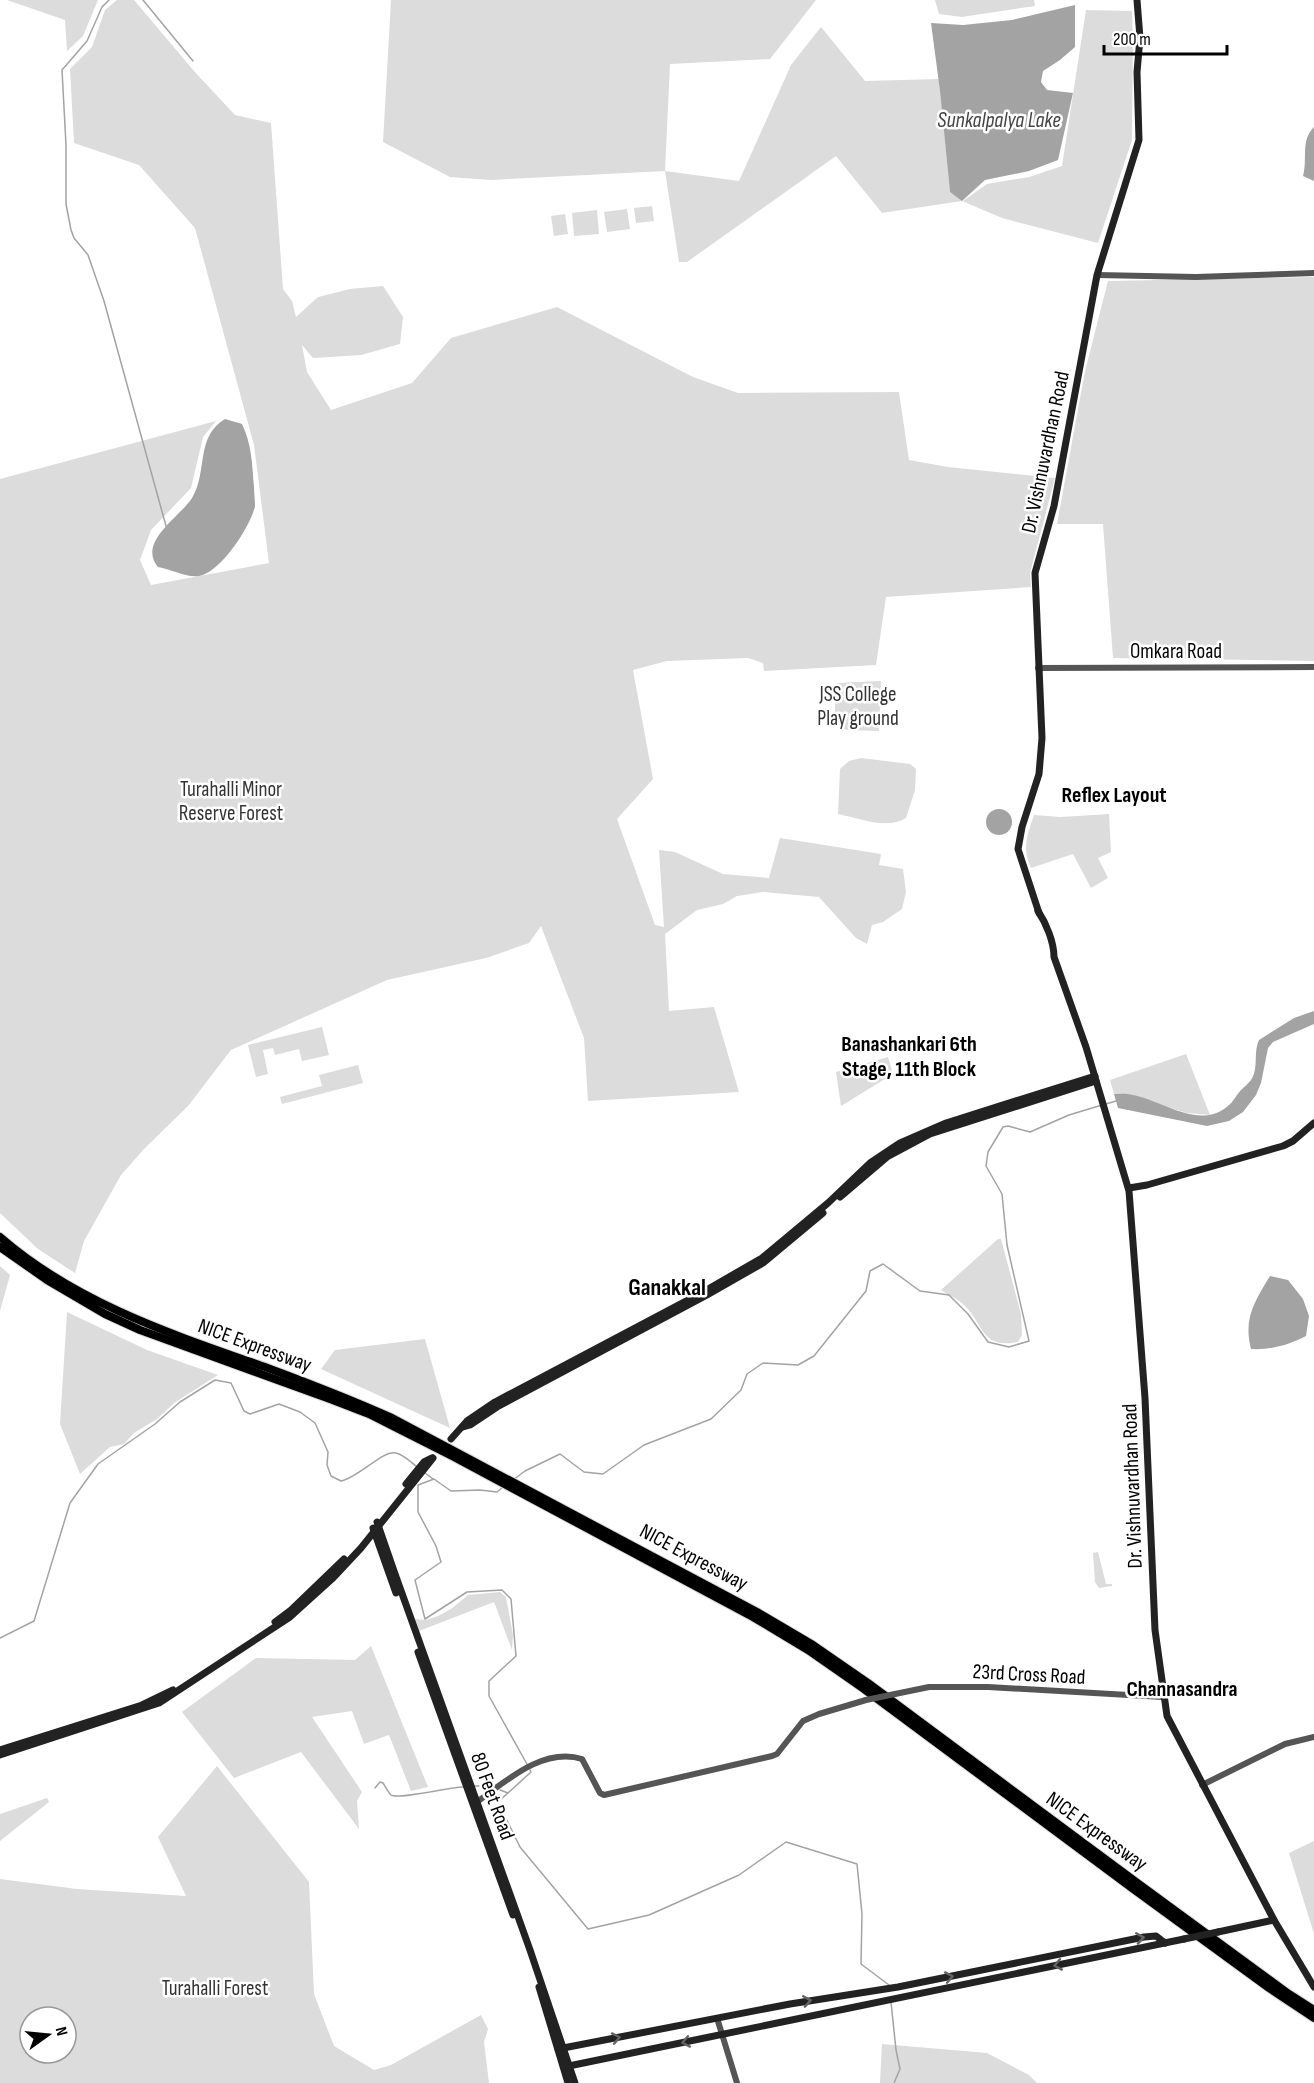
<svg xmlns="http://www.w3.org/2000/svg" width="1314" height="2083" font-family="'Sofia Sans Condensed',sans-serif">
<rect width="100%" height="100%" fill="#fff"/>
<g fill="#dcdcdc" fill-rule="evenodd">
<polygon points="7,0 98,0 83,36 67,51 65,20"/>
<polygon points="117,0 134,0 194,71 235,115 271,123 283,289 292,301 296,317 318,297 350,289 383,286 403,317 400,344 361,355 313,358 302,345 307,372 331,410 412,383 451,338 557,307 693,377 738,393 899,392 909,460 948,467 1055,478 1030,573 1031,587 886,597 876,665 764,671 763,663 748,658 667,661 633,670 653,779 617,819 655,925 664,927 659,850 675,852 723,874 769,878 780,838 881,854 879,865 903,869 906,892 902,909 883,922 872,925 867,944 856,938 819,897 763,892 737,896 723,904 697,910 665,934 669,1011 714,1007 739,1092 588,1101 584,1038 541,926 529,943 486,958 387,980 231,1050 188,1106 144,1149 121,1175 84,1241 75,1273 38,1249 0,1213 0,479 216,421 203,437 191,488 151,530 140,560 151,585 269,563 254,445 195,228 139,165 74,143 70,69 92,47 105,10"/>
<polygon points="391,0 816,0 770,59 670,64 665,171 739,181 791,65 821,27 865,81 939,79 950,192 963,201 987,184 1029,177 1062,166 1086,10 1132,11 1133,38 1132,140 1098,243 1002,218 962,201 882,213 836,156 687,262 679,262 665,171 491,180 450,177 383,142"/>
<polygon points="935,0 1034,0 1035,6 962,17 939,14"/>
<polygon points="652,206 654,221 636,223 634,208"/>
<polygon points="627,209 630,229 607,232 604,212"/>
<polygon points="597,210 599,234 574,236 572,213"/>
<polygon points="565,214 568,234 554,236 551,216"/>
<polygon points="1314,277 1314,661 1113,658 1103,524 1057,524 1085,371 1108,281"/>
<path d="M881 681 879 731 846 730C830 721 836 699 837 683Z"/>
<path d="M861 758 910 764 916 769 915 790 906 818C887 830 858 818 838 814L840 769 849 761Z"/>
<path d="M1109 814 1111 852 1098 858 1108 878 1091 888 1073 854 1031 868C1022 849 1027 835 1034 815L1060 817Z"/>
<polygon points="322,1027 329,1055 302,1061 299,1049 275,1055 273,1048 263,1050 268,1074 256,1077 248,1045"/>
<polygon points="1186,1054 1210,1115 1187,1113 1121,1093 1114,1094 1110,1080"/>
<polygon points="888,1057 893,1074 841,1106 836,1072"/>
<polygon points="358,1065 363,1083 282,1104 280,1097 322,1086 319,1075"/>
<path d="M998 1239H1001L1021 1314 1022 1335 1018 1342C981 1349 985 1326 965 1306 959 1299 948 1295 941 1290Z"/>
<polygon points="0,1266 10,1275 0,1311"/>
<polygon points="67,1312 147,1350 218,1375 174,1403 157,1419 134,1433 124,1444 110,1447 80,1474 60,1424"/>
<polygon points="425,1339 450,1428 321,1369 335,1350"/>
<polygon points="1098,1552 1106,1584 1112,1584 1112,1586 1099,1588 1095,1582 1093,1553"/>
<polygon points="500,1592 506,1597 513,1635 512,1650 494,1602 419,1631 415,1619 426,1620 438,1616 451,1609 468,1595"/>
<polygon points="371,1646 428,1787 411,1791 389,1735 364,1744 352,1711 312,1717 362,1792 357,1801 359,1829 301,1752 234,1778 182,1712 256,1658 355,1660"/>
<path d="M217 1766 309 1882 314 1994 334 2046 374 2070 391 2065 481 2015 488 2029 484 2042 489 2083H0V1879L77 1889 186 1896 158 1837ZM30 2017H66V2053H30Z"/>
<polygon points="47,1798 49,1802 0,1841 0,1814"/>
<polygon points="1314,1841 1314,1934 1289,1853"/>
<polygon points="882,2044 987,2053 1029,2075 1037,2083 880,2083"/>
</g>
<g fill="#a3a3a3">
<polygon points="1075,5 1075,47 1060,60 1043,71 1041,82 1047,90 1073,93 1058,160 1029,171 985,180 962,201 950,192 940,91 931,23 963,25 1012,20"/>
<path d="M1314 127V181L1303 176C1308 158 1300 141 1314 127Z"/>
<path d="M225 419 242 424C252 445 252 464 254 487 254 493 255 500 255 506 251 526 220 573 199 576 186 578 171 569 158 567 137 542 180 517 192 498 208 472 195 437 225 419Z"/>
<circle cx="999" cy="822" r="13"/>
<path d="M1314 1011V1024L1273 1042 1268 1048 1261 1083 1256 1095 1243 1112 1229 1121 1207 1126 1118 1108 1114 1094C1151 1088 1195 1136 1229 1105 1234 1101 1236 1095 1241 1090 1244 1087 1248 1084 1251 1080 1259 1069 1253 1052 1259 1040L1294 1018Z"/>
<path d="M1270 1276 1288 1280 1303 1299 1309 1316 1306 1336C1288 1345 1272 1350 1251 1349 1243 1318 1255 1301 1270 1276Z"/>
</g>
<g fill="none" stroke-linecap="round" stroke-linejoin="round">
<g stroke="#a3a3a3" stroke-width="1.5">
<polyline points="109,0 102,7 87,41 62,70 66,145 66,204 71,230 74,238 88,255 104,301 166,526"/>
<polyline points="143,0 193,61"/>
<polyline points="1106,1104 1116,1101"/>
<polyline points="425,1473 433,1479"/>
<polyline points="513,1480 525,1471 560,1454 584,1472 603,1474 644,1445 711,1419 741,1390 747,1374 763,1363 798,1365 814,1356 866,1291 870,1271 883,1264 920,1291 949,1295 968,1314 988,1342 1009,1347 1029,1341 1007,1245 1002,1194 986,1166 988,1152 1003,1127 1008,1126 1030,1132 1069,1115 1102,1105"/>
<polyline points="502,1488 497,1492 480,1490 451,1491 434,1479 418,1485 418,1512 436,1546 441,1562 415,1580 425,1619 467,1592 502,1590 511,1599 516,1656 489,1681 489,1696 528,1766"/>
<path d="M0 1638 34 1621 70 1503 98 1464 155 1424 180 1402 215 1380 231 1383 244 1411 250 1414 279 1404 300 1412 315 1423 328 1452 327 1465 331 1476 341 1481C358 1478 384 1449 396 1453 404 1455 411 1462 417 1467"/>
<polyline points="530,1770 531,1772 498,1802 520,1847 588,1929 649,1915 739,1875 786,1842 857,1864 862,1914 861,1964 889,1985"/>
<polyline points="474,1786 493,1786"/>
<path d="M375 1788 380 1782 383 1783C385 1786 388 1792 391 1795 397 1800 450 1787 463 1787"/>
<polyline points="500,1790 508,1793"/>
<polyline points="891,2002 896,2050 900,2069 894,2083"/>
</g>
<defs>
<g id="motorway">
<path d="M0 1237C76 1303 171 1334 265 1367 308 1383 350 1399 392 1418L757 1612 813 1645 868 1683 1136 1882 1286 1992 1314 2010"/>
<polyline points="0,1247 47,1280 105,1314 140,1330 330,1399 369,1414 454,1457 753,1617 808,1650 864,1689 1132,1888 1269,1988 1314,2018"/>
</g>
</defs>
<use href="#motorway" stroke="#dbdbdb" stroke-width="10"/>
<g stroke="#555" stroke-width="6">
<polyline points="1097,275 1196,277 1314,273"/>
<polyline points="1038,668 1314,667"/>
<polyline points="895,1694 929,1687 988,1687 1163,1697"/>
<polyline points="1202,1785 1285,1744 1314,1737"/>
<path d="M477 1802C506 1781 543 1747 582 1759L600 1793 604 1795 772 1756 777 1754 803 1721 819 1714 866 1700"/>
<polyline points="717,2018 737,2083"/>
</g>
<g stroke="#222" stroke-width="7">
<path d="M1038 911C1046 923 1054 942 1054 957L1086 1047 1129 1191 1145 1398 1155 1630 1167 1716 1274 1920 1314 1987"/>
<polyline points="1039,913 1018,849 1022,827 1039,774 1042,738 1035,573 1054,506 1097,275 1139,140 1137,72 1140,38 1137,0"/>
<polyline points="1129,1188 1147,1185 1283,1146 1293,1141 1314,1123"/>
<polyline points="840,1197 887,1157 930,1134 1096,1081"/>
<polyline points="463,1427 470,1425 497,1407 707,1295 763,1263 823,1213"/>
<polyline points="451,1439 467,1421 495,1402 703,1292 762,1258 828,1203 870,1163 900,1143 946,1123 1095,1076"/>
<polyline points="406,1484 424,1462 432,1458"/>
<polyline points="377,1522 395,1574 530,1950 575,2083"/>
<polyline points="373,1528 396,1593"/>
<polyline points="275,1622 291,1610 344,1559"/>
<polyline points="418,1652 513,1915"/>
<polyline points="0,1750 142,1705 173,1690"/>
<polyline points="0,1755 159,1703 290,1617 332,1579 361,1548 433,1458"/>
<polyline points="1218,1932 1274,1920"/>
<polyline points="539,1987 568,2083"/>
<polyline points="558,2049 790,2004 898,1987 1144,1937 1156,1936 1165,1943"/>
<polyline points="564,2067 1184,1939"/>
</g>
<use href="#motorway" stroke="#000" stroke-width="8"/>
<polyline stroke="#555" stroke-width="6" points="866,1700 895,1694"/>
<polyline stroke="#222" stroke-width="7" points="1184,1939 1218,1932"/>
</g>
<defs><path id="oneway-chevron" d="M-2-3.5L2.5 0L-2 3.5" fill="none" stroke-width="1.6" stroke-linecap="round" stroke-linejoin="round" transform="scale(1.5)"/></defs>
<g stroke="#646464">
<use href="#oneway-chevron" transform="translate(1140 1938) rotate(-9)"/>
<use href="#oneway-chevron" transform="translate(1058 1965) rotate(169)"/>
<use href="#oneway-chevron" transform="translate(949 1977) rotate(-11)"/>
<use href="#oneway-chevron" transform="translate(807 2001) rotate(-9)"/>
<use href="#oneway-chevron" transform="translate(616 2038) rotate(-11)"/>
<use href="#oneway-chevron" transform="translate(686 2042) rotate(169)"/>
</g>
<g text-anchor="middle" stroke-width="5" stroke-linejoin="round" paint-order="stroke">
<g font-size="21" fill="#000" stroke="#fff">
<text transform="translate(1045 452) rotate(-78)" y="7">Dr. Vishnuvardhan Road</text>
<text x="1176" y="658">Omkara Road</text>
<text transform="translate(255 1345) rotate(20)" y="7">NICE Expressway</text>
<text transform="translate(1132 1486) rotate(-92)" y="7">Dr. Vishnuvardhan Road</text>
<text transform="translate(694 1557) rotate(28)" y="7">NICE Expressway</text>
<text transform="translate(1029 1674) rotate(3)" y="7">23rd Cross Road</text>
<text transform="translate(493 1796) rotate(70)" y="7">80 Feet Road</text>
<text transform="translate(1097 1831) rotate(36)" y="7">NICE Expressway</text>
</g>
<g font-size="21" fill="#333" stroke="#fff">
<text x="858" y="701">JSS College<tspan x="858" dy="24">Play ground</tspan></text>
<text x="231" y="796">Turahalli Minor<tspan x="231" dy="24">Reserve Forest</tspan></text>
<text x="215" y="1995">Turahalli Forest</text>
</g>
<g font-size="22" font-style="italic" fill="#444" stroke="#fff">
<text x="999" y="127">Sunkalpalya Lake</text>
</g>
<g font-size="22" font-weight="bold" fill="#000" stroke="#fff">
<text x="1114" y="802">Reflex Layout</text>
<text x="909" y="1051">Banashankari 6th<tspan x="909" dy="25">Stage, 11th Block</tspan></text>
<text x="1182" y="1696">Channasandra</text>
</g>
<g font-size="24" font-weight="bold" fill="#000" stroke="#fff">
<text x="667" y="1295">Ganakkal</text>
</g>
</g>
<g transform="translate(48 2035) rotate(75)"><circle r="28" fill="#ffffff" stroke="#999999" stroke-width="1.5"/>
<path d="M0-4.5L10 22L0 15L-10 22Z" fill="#000000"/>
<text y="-9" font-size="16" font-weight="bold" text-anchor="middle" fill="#000000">N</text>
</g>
<path d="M1104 45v9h123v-9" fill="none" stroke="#000000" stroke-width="3"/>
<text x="1113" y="45" font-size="18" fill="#000000" stroke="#ffffff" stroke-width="4.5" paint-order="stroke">200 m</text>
</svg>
